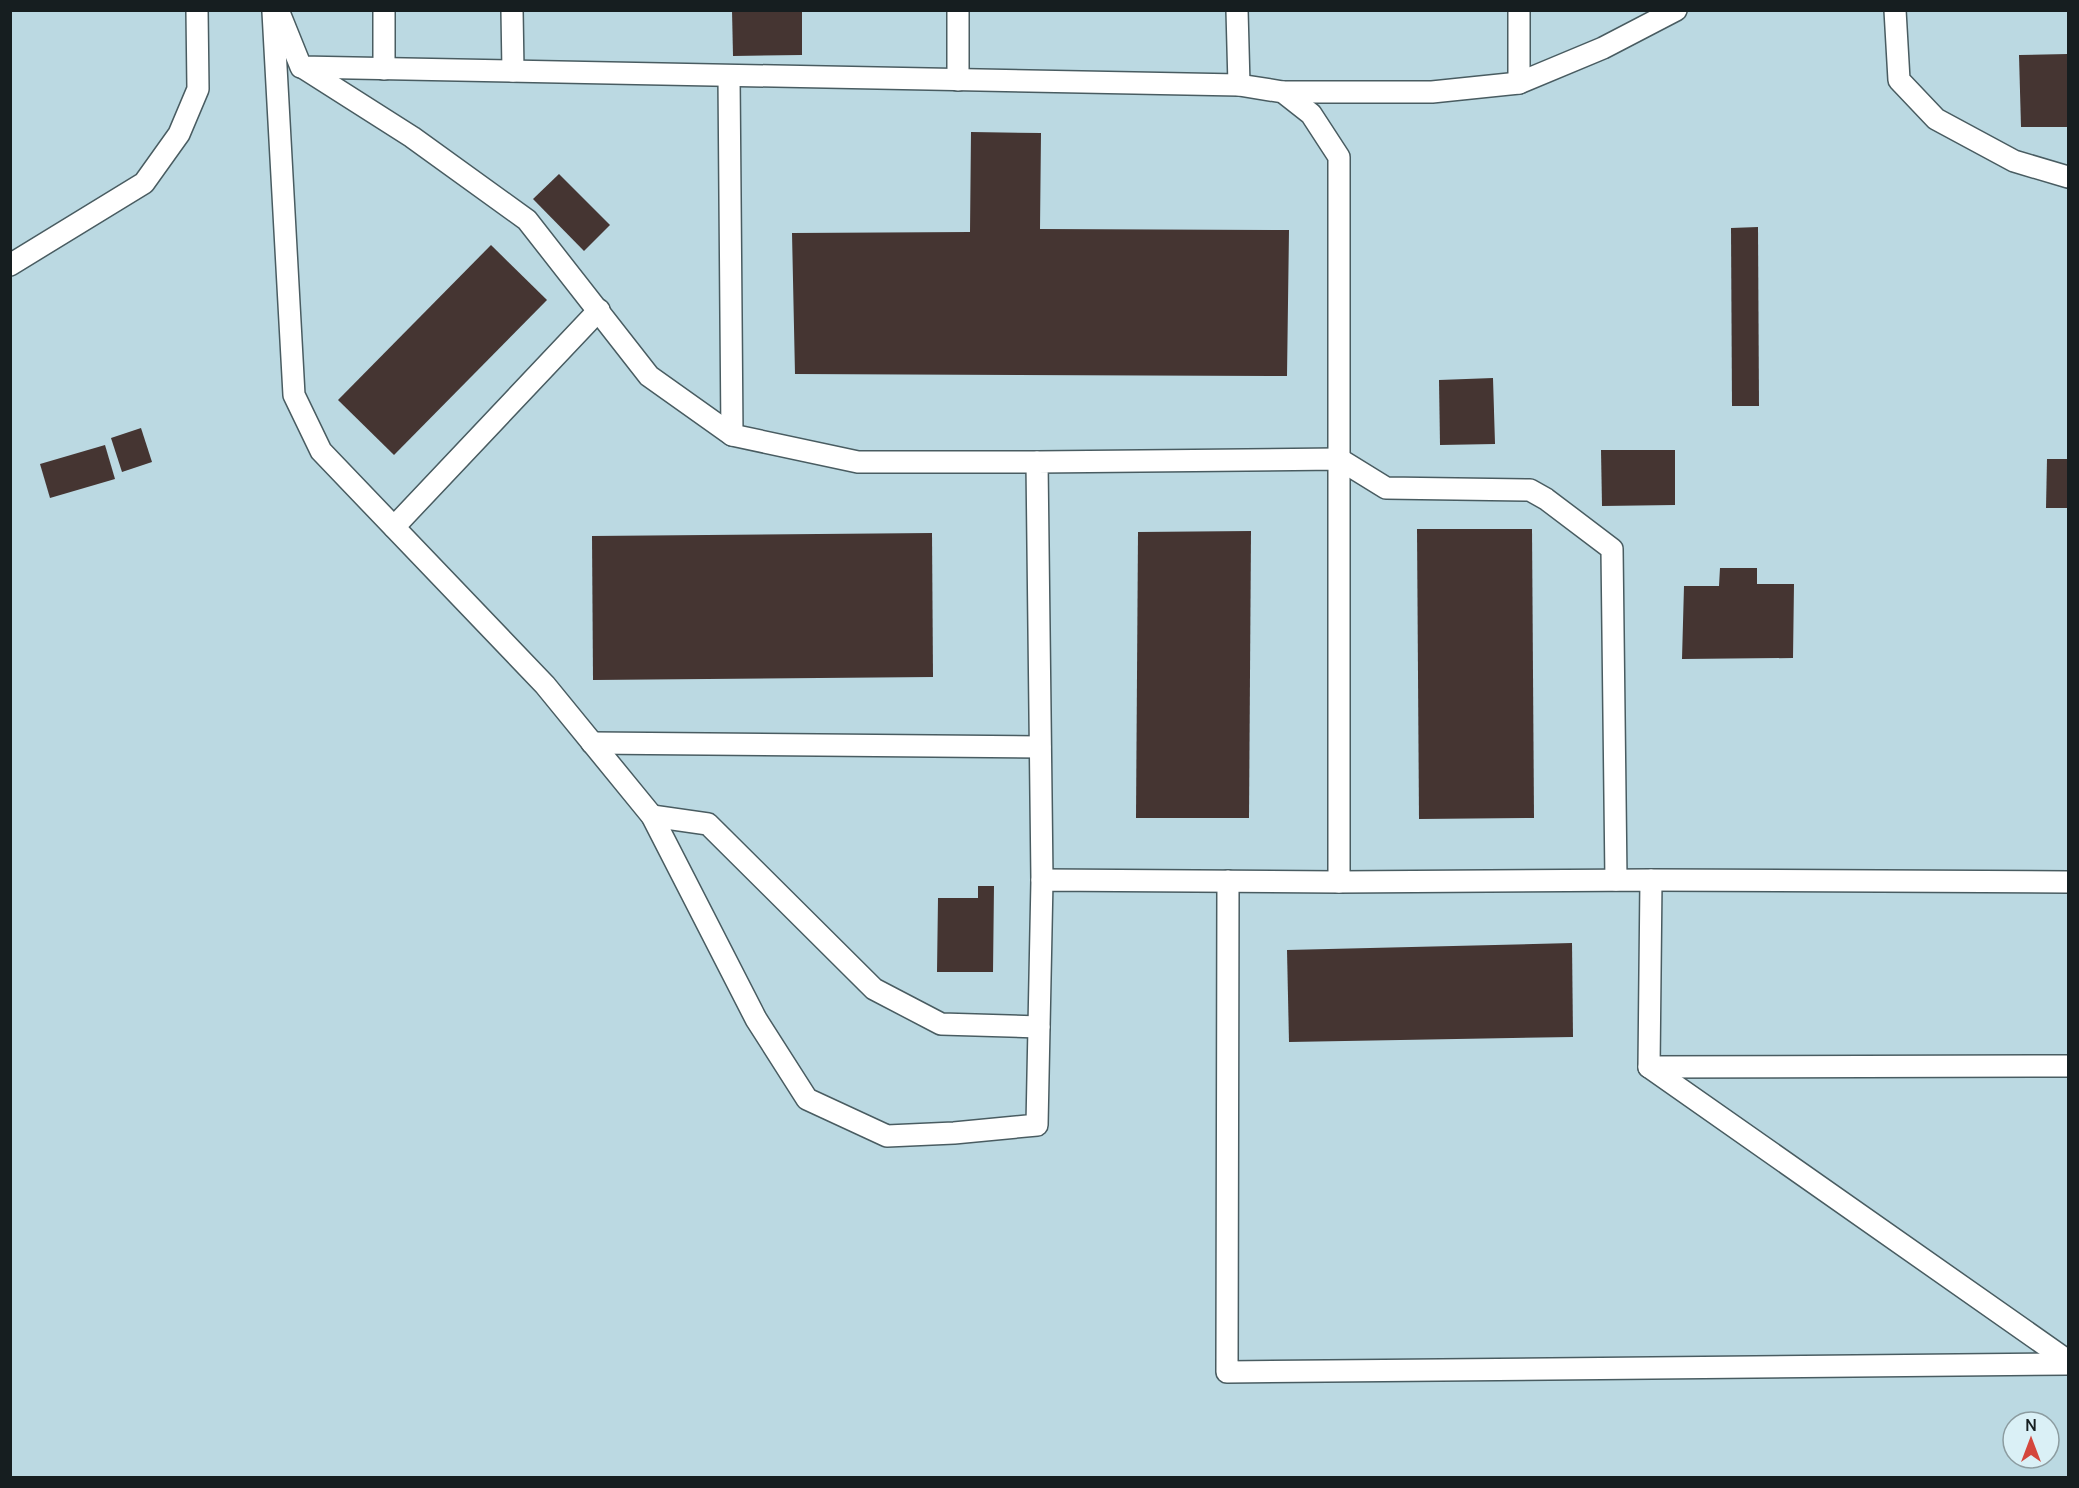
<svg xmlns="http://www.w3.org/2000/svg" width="2079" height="1488" font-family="Manrope,sans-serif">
<rect width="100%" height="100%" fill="#cde3e9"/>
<path fill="#bbd9e2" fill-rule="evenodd" d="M10 11H2068V1477H11ZM2013 1422H2049V1458H2013Z"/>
<g fill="#453532">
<polygon points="732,10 802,10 802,55 733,56"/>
<polygon points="2068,54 2068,127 2021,127 2019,55"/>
<polygon points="971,132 1041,133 1040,229 1289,230 1287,376 795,374 792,233 970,232"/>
<polygon points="559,174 610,225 584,251 533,199"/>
<polygon points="1758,227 1759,406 1732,406 1731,228"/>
<polygon points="491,245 547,300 394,455 338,400"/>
<polygon points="1493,378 1495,444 1440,445 1439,380"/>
<polygon points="141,428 152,462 122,472 111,438"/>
<polygon points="105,445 115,479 50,498 40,464"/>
<polygon points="1601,450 1675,450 1675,505 1602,506"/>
<polygon points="2047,459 2068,459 2068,508 2046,508"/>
<polygon points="1417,529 1532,529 1534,818 1419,819"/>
<polygon points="1251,531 1249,818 1136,818 1138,532"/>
<polygon points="932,533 933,677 593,680 592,536"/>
<polygon points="1720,568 1757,568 1757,584 1794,584 1793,658 1682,659 1684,586 1719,586"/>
<polygon points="978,886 994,886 993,972 937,972 938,898 978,898"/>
<polygon points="1572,943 1573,1037 1289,1042 1287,950"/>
</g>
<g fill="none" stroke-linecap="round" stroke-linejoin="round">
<defs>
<g id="service">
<polyline points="278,10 301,67 1239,85 1283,92 1311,114 1339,157 1339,882 1651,880 1649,1067 2068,1361"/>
<polyline points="384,10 384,69"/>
<polyline points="512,10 513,71"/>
<polyline points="958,10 958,80"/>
<polyline points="1237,10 1239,85"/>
<polyline points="1895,10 1899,80 1936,119 2014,161 2068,177"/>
<polyline points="273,12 294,395 321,451 545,685 652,816 756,1019 807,1099 887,1136 954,1133 1037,1125 1042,880 1339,882"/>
<polyline points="302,67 412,137 527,220 649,376 732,435"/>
<polyline points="729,76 732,435 858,462 1037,462"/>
<polyline points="1519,83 1519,10"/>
<polyline points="1283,92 1432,92 1519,83 1603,48 1676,10"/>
<polyline points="10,265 144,183 179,134 198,89 197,10"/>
<polyline points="394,527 599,310"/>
<polyline points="592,743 1040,747"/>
<polyline points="652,816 708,824 874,989 941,1024 1039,1027"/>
<polyline points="1042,880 1037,462 1339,459 1386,488 1530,490 1546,499 1612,549 1616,880"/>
<polyline points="1651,880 2068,882"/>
<polyline points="1228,881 1227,1372 2068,1364"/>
<polyline points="1649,1067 2068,1066"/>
</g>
</defs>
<use href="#service" stroke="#495c61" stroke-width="24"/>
<use href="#service" stroke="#fff" stroke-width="21"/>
</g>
<rect width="2079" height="1488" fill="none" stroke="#161e20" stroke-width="24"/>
<g transform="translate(2031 1440)"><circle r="28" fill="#daf0f6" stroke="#8c9ca0" stroke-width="1.5"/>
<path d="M0-4.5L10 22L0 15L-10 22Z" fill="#d4463c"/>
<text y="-9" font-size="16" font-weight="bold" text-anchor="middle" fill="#161e20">N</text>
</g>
</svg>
